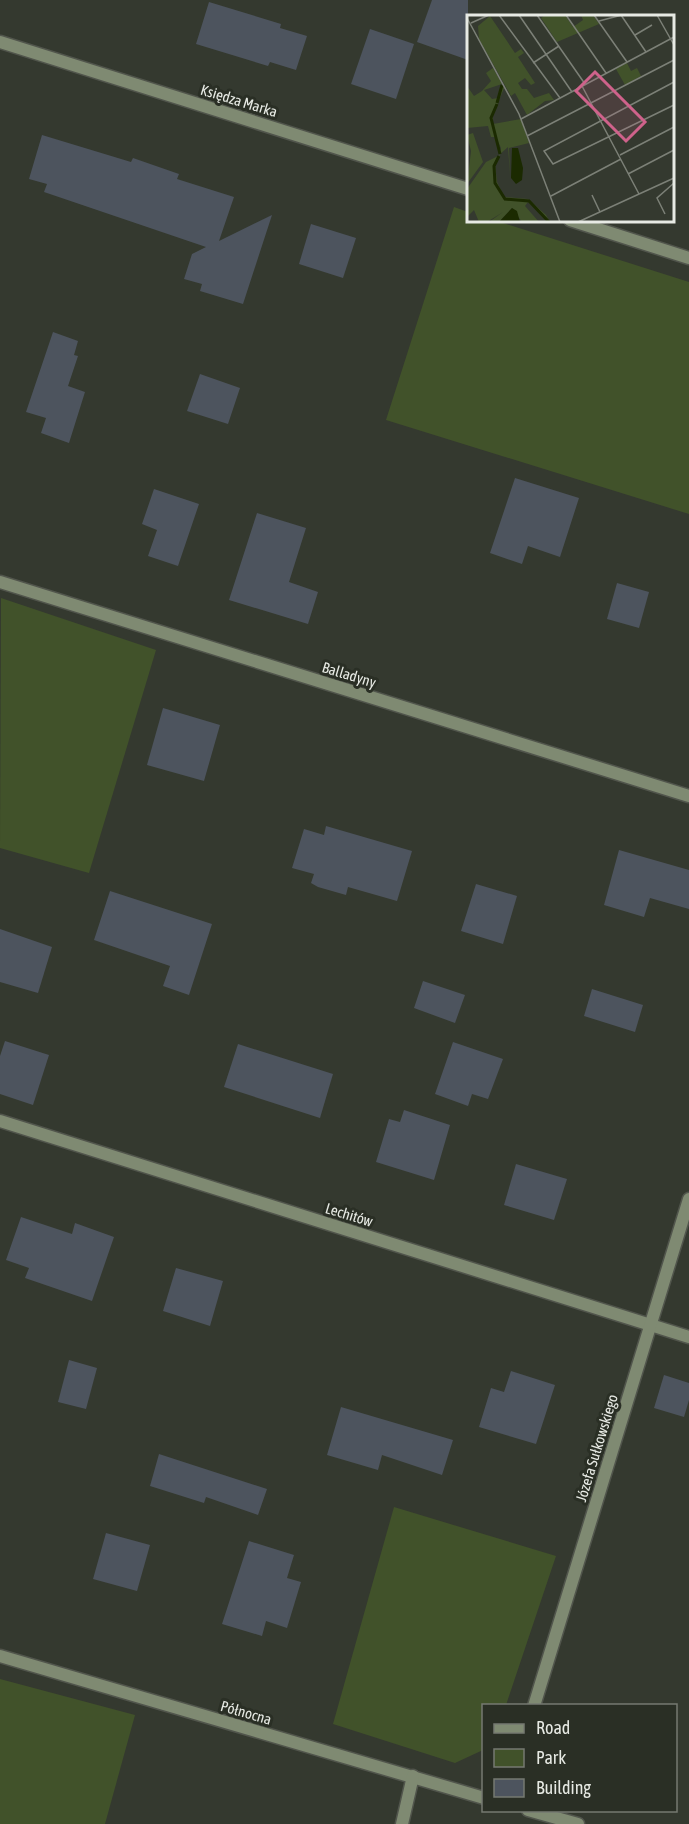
<svg xmlns="http://www.w3.org/2000/svg" width="689" height="1824" font-family="'Asap Condensed',sans-serif">
<rect width="100%" height="100%" fill="#34392f"/>
<g fill="#41522a">
<polygon points="454,207 468,212 468,220 497,221 689,282 689,514 386,420"/>
<polygon points="1,598 156,650 89,873 0,848"/>
<polygon points="394,1507 556,1556 506,1705 484,1706 483,1750 455,1763 333,1724"/>
<polygon points="0,1679 135,1715 105,1824 0,1824"/>
</g>
<g fill="#4d545e">
<polygon points="432,0 468,0 468,60 417,42"/>
<polygon points="209,2 281,24 280,28 307,36 296,70 270,62 268,66 196,44"/>
<polygon points="370,29 414,44 396,99 351,84"/>
<polygon points="42,135 131,162 133,158 179,174 177,179 234,197 219,241 272,215 243,304 200,291 202,284 184,279 192,254 206,247 44,192 47,184 29,179"/>
<polygon points="311,224 356,238 343,278 299,264"/>
<polygon points="53,332 78,341 74,355 78,356 68,386 85,392 69,443 41,433 46,418 26,412"/>
<polygon points="200,374 240,388 228,424 187,411"/>
<polygon points="515,478 579,498 560,557 528,546 522,564 490,553"/>
<polygon points="154,489 199,504 178,566 148,556 157,530 142,524"/>
<polygon points="257,513 306,528 289,582 318,592 308,624 229,600"/>
<polygon points="617,583 649,592 639,628 607,619"/>
<polygon points="163,708 220,725 204,781 147,765"/>
<polygon points="326,826 412,851 397,901 348,887 346,895 318,887 311,883 314,874 292,868 304,829 324,835"/>
<polygon points="619,850 689,870 689,909 650,898 644,917 604,905"/>
<polygon points="476,884 517,896 503,944 461,931"/>
<polygon points="110,891 212,924 189,995 163,986 170,966 94,940"/>
<polygon points="0,929 52,947 38,993 0,982"/>
<polygon points="423,981 465,995 455,1023 414,1008"/>
<polygon points="592,989 643,1005 635,1032 584,1016"/>
<polygon points="5,1041 49,1055 33,1105 0,1094 0,1056"/>
<polygon points="453,1042 503,1059 488,1099 472,1094 468,1106 435,1094"/>
<polygon points="238,1044 333,1074 320,1118 224,1087"/>
<polygon points="404,1110 450,1125 434,1180 376,1162 389,1119 400,1122"/>
<polygon points="516,1164 567,1179 554,1220 504,1205"/>
<polygon points="21,1217 72,1234 75,1223 114,1237 92,1301 25,1278 29,1268 6,1260"/>
<polygon points="176,1268 223,1281 210,1326 163,1311"/>
<polygon points="69,1360 97,1368 86,1409 58,1402"/>
<polygon points="511,1371 555,1385 536,1444 479,1427 491,1388 504,1392"/>
<polygon points="664,1375 689,1383 689,1400 684,1417 654,1408"/>
<polygon points="341,1407 453,1440 442,1475 382,1455 378,1470 327,1455"/>
<polygon points="159,1454 267,1489 258,1515 206,1497 204,1503 150,1486"/>
<polygon points="106,1533 150,1545 137,1591 93,1579"/>
<polygon points="249,1541 294,1555 287,1578 301,1582 287,1628 266,1621 262,1636 222,1624"/>
</g>
<g fill="none" stroke-linecap="round" stroke-linejoin="round">
<defs>
<g id="street">
<polyline points="0,42 468,189"/>
<polyline points="570,220 689,258"/>
<polyline points="0,582 689,796"/>
<polyline points="0,1121 689,1337"/>
<polyline points="0,1656 484,1798"/>
<polyline points="534,1706 689,1199"/>
<polyline points="528,1810 578,1824"/>
<polyline points="402,1824 413,1776"/>
</g>
</defs>
<use href="#street" stroke="#51554c" stroke-width="15"/>
<use href="#street" stroke="#7f8a72" stroke-width="12"/>
</g>
<g text-anchor="middle" stroke-width="6" stroke-linejoin="round" paint-order="stroke">
<g font-size="15" fill="#e7eae4" stroke="#2a2f25">
<text transform="translate(239 101) rotate(17)" y="5">Księdza Marka</text>
<text transform="translate(349 675) rotate(17)" y="5">Balladyny</text>
<text transform="translate(349 1215) rotate(17)" y="5">Lechitów</text>
<text transform="translate(597 1448) rotate(-73)" y="5">Józefa Sułkowskiego</text>
<text transform="translate(246 1713) rotate(16)" y="5">Północna</text>
</g>
</g>
<g transform="translate(467 15)">
<rect width="207" height="207" fill="#34392f"/>
<path d="M78 0H98L106 12 116 5 114 0H126L132 9 90 27 74 3ZM23 1 48 38 54 34 57 38 51 42 68 68 64 70 58 63 51 68 55 74H60L67 83 82 78 87 85 78 86 60 100 48 78 44 81 12 24 11 11ZM160 48 164 56 170 53 174 61 158 70 149 54ZM26 53 35 69 17 75 25 84 31 83 34 70 37 73 26 100V109L54 104 62 128 42 133 43 160 41 132 32 140 34 133 29 122H24L21 111 0 113V71L7 81 15 76 24 66 19 58ZM6 118 16 147 0 169 4 136 0 120ZM33 140 28 149 30 167 37 182 61 184 79 200 83 207 61 187 58 191 72 207H55L45 193 32 207H22L36 197 20 207H12L7 195 0 202V174L19 147Z" fill="#41522a"/>
<path d="M45 133H51L56 153 55 165 49 169 44 163ZM45 193 50 196 53 207H32Z" fill="#1b2a01"/>
<path fill="none" stroke="#1b2a01" stroke-width="3" d="M30 88 35 70M30 89 24 103 33 139M32 141 27 151 28 168 38 184 62 186 82 207"/>
<path fill="none" stroke="#7c8077" stroke-width="1.5" d="M32 0 93 83M52 0 105 77M70 0 118 69M99 0 139 58M127 0 160 47M154 0 179 37M190 0 207 30M0 3 52 99 93 207M132 6 155 0M4 8 22 0M168 20 185 10M66 48 92 31M207 67 77 136 86 149 207 90M115 71 172 179M54 104 207 22M60 121 207 45M153 140 207 112M161 159 207 135M125 180 133 197M84 181 154 144M198 199 190 183 207 168M111 207 207 163"/>
<path fill="#cf628b" fill-opacity="0.15" stroke="#cf628b" stroke-width="3" d="M128 57 178 107 159 126 109 76Z"/>
<rect width="207" height="207" fill="none" stroke="#e7eae4" stroke-width="3"/>
</g>
<rect x="482" y="1704" width="195" height="108" fill="#2a2f25" stroke="#767a71" stroke-width="1.5"/>
<rect x="494" y="1724" width="30" height="9" fill="#7f8a72" stroke="#767a71" stroke-width="1.5"/>
<text x="536" y="1734" font-size="18" fill="#e7eae4">Road</text>
<rect x="494" y="1749" width="30" height="18" fill="#41522a" stroke="#767a71" stroke-width="1.5"/>
<text x="536" y="1764" font-size="18" fill="#e7eae4">Park</text>
<rect x="494" y="1779" width="30" height="18" fill="#4d545e" stroke="#767a71" stroke-width="1.5"/>
<text x="536" y="1794" font-size="18" fill="#e7eae4">Building</text>
</svg>
